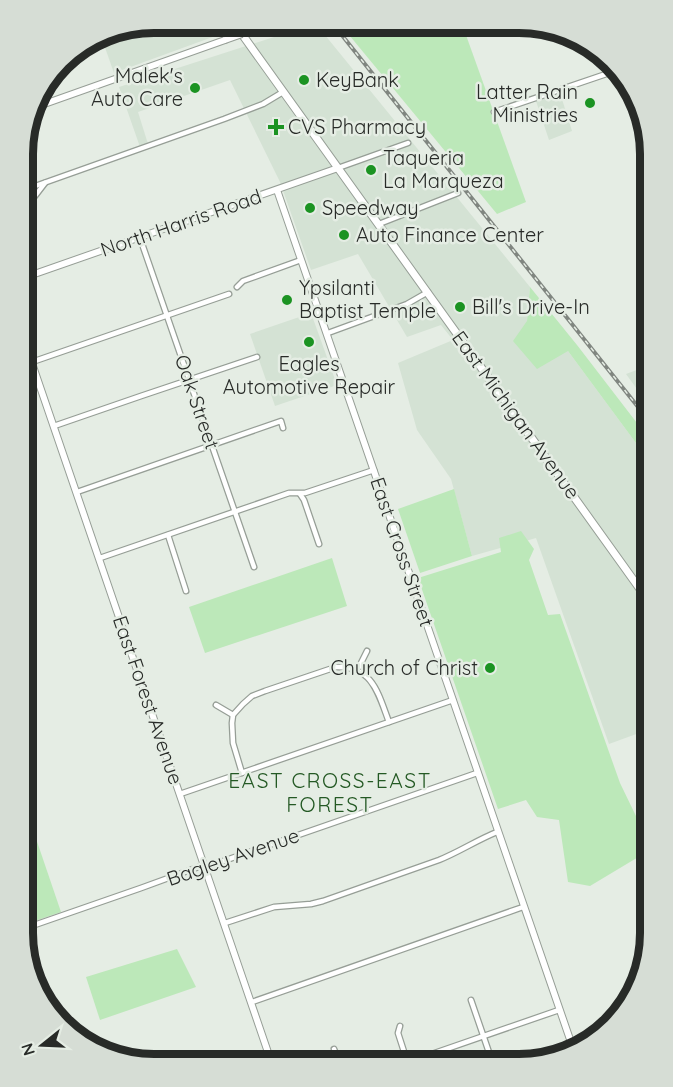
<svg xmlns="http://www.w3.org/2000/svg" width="673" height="1087" font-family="Quicksand,sans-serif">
<rect width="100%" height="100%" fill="#e5ede4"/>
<g fill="#d4e2d4">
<polygon points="154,23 223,23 229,31 114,73 102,39 143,25"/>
<polygon points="314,24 316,24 530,287 527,321 568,351 650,462 650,729 609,744 536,538 472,556 451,479 417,430 398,363 453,340 441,325 407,337 358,254 311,270 280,182 230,80 138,112 148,144 140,147 119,87"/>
<polygon points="560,93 572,131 549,140 536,101"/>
<polygon points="311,313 337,385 275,406 250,334"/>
<polygon points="650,365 650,407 626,374"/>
</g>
<g fill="#bce8b9">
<polygon points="340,24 462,24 526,202 497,214"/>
<polygon points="530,287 577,345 650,440 650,462 568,351 537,369 513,341 527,321"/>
<polygon points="454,489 472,556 420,573 398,509"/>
<polygon points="521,531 534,549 529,560 548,615 560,614 620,783 650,845 650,850 590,886 568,882 559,820 537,817 526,800 498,809 418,578 501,552 499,538"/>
<polygon points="332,558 347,606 205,653 189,607"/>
<polygon points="28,815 61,912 23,925 23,817"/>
<polygon points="177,949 196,987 100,1020 86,977"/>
</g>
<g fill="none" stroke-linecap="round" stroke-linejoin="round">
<defs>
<g id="street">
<polyline points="494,112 615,71"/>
<polyline points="338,168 408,143"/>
<polyline points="24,190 224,119 263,104 283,92"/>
<polyline points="23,203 35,196 45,183"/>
<polyline points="379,224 458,193"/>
<polyline points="140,238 254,567"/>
<polyline points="237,287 243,281 301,260"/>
<polyline points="328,333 407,304 428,292"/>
<polyline points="32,362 229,294"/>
<polyline points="54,426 141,396 257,357"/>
<polyline points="77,492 281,421 283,428"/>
<polyline points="300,494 304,500 319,544"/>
<polyline points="168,535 186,591"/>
<polyline points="100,558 289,493 305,493 374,470"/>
<polyline points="358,669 367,651"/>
<polyline points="216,705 233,715"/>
<path d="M242 773 233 743 232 723 233 715 243 704 252 696 265 691 336 667C373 666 378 693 389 722"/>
<polyline points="180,794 453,700"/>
<path d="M225 923 274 907 311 904 323 901 439 860C459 852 477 840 497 832"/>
<polyline points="23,929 141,888 204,865 212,865 477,773"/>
<polyline points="471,1000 493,1064"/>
<polyline points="252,1002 523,907"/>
<polyline points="400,1026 398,1033 408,1064"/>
<polyline points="334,1049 340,1064"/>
<polyline points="403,1064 559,1010"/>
</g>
<g id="secondary">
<polyline points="242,34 273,23"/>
<polyline points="33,108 225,40"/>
<path d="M277 190C378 476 473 765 574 1051"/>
<polyline points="23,278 338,168"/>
<polyline points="23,337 272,1064"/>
</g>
<polyline id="primary" points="234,23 650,603"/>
</defs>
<use href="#street" stroke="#969e96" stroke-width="7"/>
<use href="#secondary" stroke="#969e96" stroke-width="8"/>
<use href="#primary" stroke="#969e96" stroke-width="9"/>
<use href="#street" stroke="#fff" stroke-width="4.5"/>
<use href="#secondary" stroke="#fff" stroke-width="6"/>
<use href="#primary" stroke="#fff" stroke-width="7"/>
<defs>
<polyline id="rail" points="333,24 650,422"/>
</defs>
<use href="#rail" stroke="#808680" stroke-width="4"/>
<use href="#rail" stroke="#e5ede4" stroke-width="1.5" stroke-dasharray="4.5" stroke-linecap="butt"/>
<defs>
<polyline id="secondary-bridge" points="225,40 242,34"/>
</defs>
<use href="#secondary-bridge" stroke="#969e96" stroke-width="8" stroke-linecap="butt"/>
<use href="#secondary-bridge" stroke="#fff" stroke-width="6"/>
</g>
<g fill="#1b9322" stroke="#e5ede4" stroke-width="2">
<circle cx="304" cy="80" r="6"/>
<circle cx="195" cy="88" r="6"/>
<circle cx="590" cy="103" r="6"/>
<path d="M273 118h6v6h6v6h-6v6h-6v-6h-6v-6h6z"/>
<circle cx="371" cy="170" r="6"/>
<circle cx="310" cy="208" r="6"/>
<circle cx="344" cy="235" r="6"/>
<circle cx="287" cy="300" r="6"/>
<circle cx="460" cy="307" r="6"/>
<circle cx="309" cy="342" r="6"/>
<circle cx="490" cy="668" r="6"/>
</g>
<g text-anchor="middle" stroke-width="5" stroke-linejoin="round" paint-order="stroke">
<g font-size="20" fill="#282b28" stroke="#e5ede4" text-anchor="start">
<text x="183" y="83" text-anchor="end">Malek's<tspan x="183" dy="23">Auto Care</tspan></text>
<text x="316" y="87">KeyBank</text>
<text x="578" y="99" text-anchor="end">Latter Rain<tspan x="578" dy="23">Ministries</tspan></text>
<text x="288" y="134">CVS Pharmacy</text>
<text x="383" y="165">Taqueria<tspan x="383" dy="23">La Marqueza</tspan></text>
<text x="322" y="215">Speedway</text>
<text x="356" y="242">Auto Finance Center</text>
<text x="299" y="295">Ypsilanti<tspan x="299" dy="23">Baptist Temple</tspan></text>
<text x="472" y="314">Bill's Drive-In</text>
<text x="309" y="371" text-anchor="middle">Eagles<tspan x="309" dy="23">Automotive Repair</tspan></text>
<text x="478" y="675" text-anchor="end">Church of Christ</text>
</g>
<g font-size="20" fill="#282b28" stroke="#e5ede4">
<text transform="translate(181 223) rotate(-19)" y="7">North Harris Road</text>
<text transform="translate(197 402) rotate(71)" y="7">Oak Street</text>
<text transform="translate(516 415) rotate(54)" y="7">East Michigan Avenue</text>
<text transform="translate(402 552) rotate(71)" y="7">East Cross Street</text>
<text transform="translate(148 700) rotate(71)" y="7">East Forest Avenue</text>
<text transform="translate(233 857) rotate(-19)" y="7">Bagley Avenue</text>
</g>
<g font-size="21" letter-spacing="1.5" fill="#245924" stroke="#e5ede4">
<text x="330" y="788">EAST CROSS-EAST<tspan x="330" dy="24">FOREST</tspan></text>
</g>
</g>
<path d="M0 0H673V1087H0ZM154 33H519A121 121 0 0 1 640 154V933A121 121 0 0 1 519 1054H154A121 121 0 0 1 33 933V154A121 121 0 0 1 154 33Z" fill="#d6ddd5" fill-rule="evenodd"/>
<path fill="none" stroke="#282b28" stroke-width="8" d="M154 33H519A121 121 0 0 1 640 154V933A121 121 0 0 1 519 1054H154A121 121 0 0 1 33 933V154A121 121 0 0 1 154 33Z"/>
<g transform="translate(42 1045) rotate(252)" stroke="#e5ede4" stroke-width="4.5" paint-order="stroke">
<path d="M0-4.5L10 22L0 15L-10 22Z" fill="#282b28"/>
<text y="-9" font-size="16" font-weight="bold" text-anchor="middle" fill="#282b28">N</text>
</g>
</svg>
